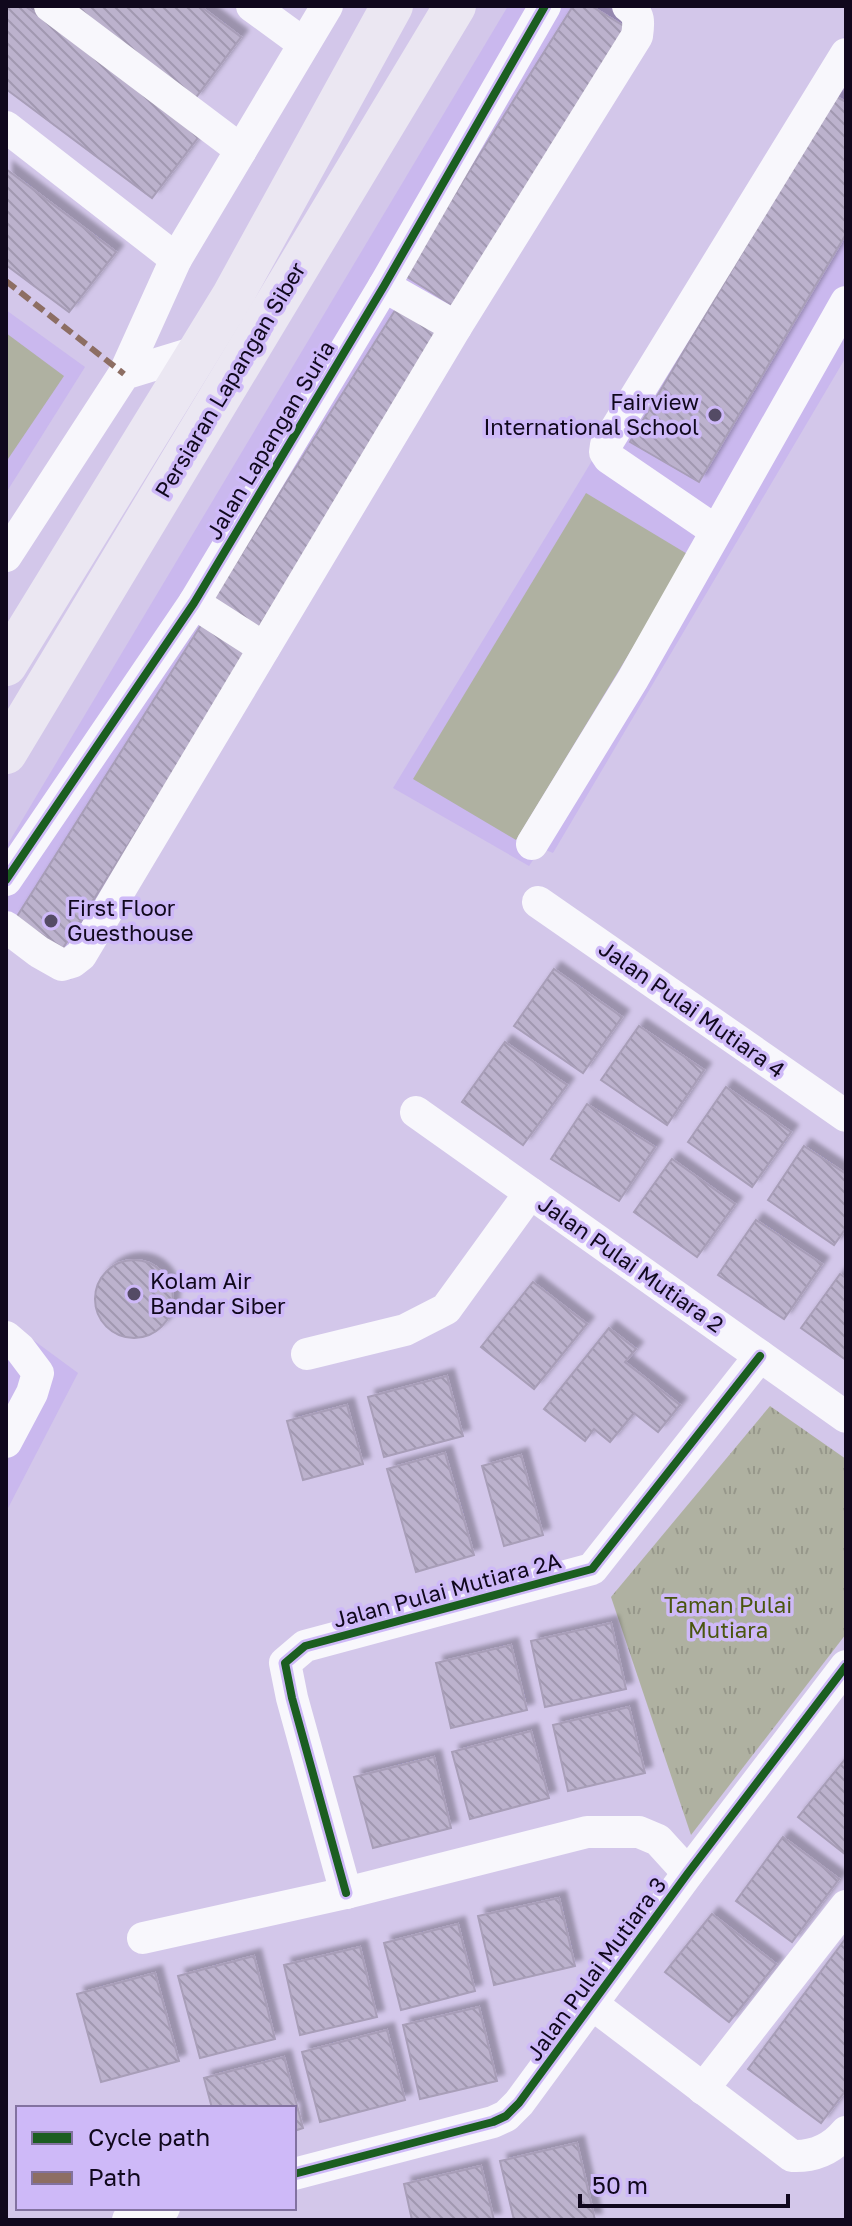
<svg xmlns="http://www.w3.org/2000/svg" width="852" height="2226" font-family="'Golos Text',sans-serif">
<defs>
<pattern id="grass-tufts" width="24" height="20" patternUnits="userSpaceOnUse" patternTransform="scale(2)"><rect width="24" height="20" fill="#afb1a1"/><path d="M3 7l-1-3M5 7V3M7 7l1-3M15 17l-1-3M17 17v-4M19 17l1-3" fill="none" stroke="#96978a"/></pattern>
<pattern id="building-back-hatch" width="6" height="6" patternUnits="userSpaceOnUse" patternTransform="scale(2)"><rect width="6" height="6" fill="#bcb2cd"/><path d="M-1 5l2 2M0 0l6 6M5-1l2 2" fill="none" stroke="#a198b0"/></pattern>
<filter id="shadow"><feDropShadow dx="7" dy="-7" stdDeviation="2" flood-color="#0004"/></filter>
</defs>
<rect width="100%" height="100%" fill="#d3c7ea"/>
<g fill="#cab8ee">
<polygon points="508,6 653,6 71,980 6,942 6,847"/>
<polygon points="846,33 846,357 553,853 541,848 529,866 393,788 584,474"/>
<polygon points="6,310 85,367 6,493"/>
<polygon points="6,1320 78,1373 6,1512"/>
</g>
<polygon fill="url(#grass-tufts)" points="770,1406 846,1459 846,1634 691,1835 611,1597"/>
<g fill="#afb1a1">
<polygon points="6,333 64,376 6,462"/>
<polygon points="586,493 689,555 516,840 413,779"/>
</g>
<g fill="url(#building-back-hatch)" stroke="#a89eb8" stroke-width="2" filter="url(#shadow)">
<polygon points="6,6 25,6 200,135 152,198 6,89"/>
<polygon points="68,6 200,6 241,37 194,100"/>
<polygon points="573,6 591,6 627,28 452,305 404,275"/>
<polygon points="835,96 846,102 846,234 699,482 630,442"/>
<polygon points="6,169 116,252 69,312 6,265"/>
<polygon points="399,304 445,332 258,628 213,599"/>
<polygon points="203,622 250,651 63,948 16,918"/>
<polygon points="554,969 622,1017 583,1073 514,1026"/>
<polygon points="639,1026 704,1070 667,1125 601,1080"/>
<polygon points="505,1042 567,1085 523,1145 462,1102"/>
<polygon points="726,1087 791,1132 752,1187 688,1142"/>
<polygon points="587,1104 655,1147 619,1201 551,1159"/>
<polygon points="804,1146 846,1174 846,1228 834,1245 768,1200"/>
<polygon points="672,1159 735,1204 697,1257 634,1212"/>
<polygon points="756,1220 822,1264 784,1319 718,1275"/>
<circle cx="134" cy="1299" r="39"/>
<polygon points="840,1274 846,1278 846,1360 801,1328"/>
<polygon points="533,1282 587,1324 534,1389 481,1347"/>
<polygon points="609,1328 636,1349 625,1362 680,1405 658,1432 634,1413 610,1442 594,1429 585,1441 544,1409"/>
<polygon points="447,1376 463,1436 384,1457 368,1397"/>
<polygon points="347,1405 363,1464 303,1480 287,1421"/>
<polygon points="445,1453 474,1555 416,1572 387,1469"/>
<polygon points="521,1455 543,1535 504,1546 482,1466"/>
<polygon points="611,1623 626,1689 545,1707 531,1641"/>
<polygon points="511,1645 527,1710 451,1728 436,1663"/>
<polygon points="629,1707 645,1773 568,1791 553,1725"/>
<polygon points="531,1731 549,1798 470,1819 452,1752"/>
<polygon points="434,1757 451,1828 373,1848 354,1777"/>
<polygon points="846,1758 846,1855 798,1817"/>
<polygon points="783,1837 839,1879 792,1942 736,1901"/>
<polygon points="559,1898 575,1966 494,1985 478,1916"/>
<polygon points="712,1914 776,1964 729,2022 665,1972"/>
<polygon points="458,1924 475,1991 401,2010 384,1943"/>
<polygon points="846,1938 846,2090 821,2123 748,2069"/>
<polygon points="360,1947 377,2017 300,2035 284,1965"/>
<polygon points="254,1956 275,2039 200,2058 178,1976"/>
<polygon points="155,1973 179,2061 101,2082 77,1994"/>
<polygon points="479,2007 497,2081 420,2099 403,2025"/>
<polygon points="387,2030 405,2100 320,2122 302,2052"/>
<polygon points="284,2057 303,2128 294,2131 294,2108 212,2108 204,2078"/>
<polygon points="577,2143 595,2220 514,2220 500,2161"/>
<polygon points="481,2166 494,2220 412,2220 404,2184"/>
</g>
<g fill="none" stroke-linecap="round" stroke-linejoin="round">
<g stroke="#f8f7fc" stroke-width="32">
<polyline points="50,6 241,150"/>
<polyline points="252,6 304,44"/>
<polyline points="6,127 176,259"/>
<polyline points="384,286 456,327"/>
<polyline points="124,374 176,259 327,6"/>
<polyline points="716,531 609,458 605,452 606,445 846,54"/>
<polyline points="6,556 124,374 199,351"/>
<polyline points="194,603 264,648"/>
<polyline points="532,844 633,679 846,302"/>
<polyline points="6,880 194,603 384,286 545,6"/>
<polyline points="538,902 846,1116"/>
<path d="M6 927 39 952 62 965 72 962 81 955 456 327 637 36C639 22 640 15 628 6"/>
<polyline points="416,1112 846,1417"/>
<polyline points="6,1337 20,1349 38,1373 32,1393 6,1442"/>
<polyline points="307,1354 405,1330 446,1309 530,1193"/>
<polyline points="346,1893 292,1698 285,1663 305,1646 592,1569 760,1356"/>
<polyline points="143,1938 346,1893 587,1832 639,1832 658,1840 688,1873"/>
<path d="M592 2004 792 2156C814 2157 832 2149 846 2132"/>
<polyline points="703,2089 846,1906"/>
<polyline points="294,2174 493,2122 506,2116 519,2103 688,1873 846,1666"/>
<polyline points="128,2220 135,2215 164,2208"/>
</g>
<g stroke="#ebe7f2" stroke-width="42">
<polyline points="6,665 232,297 392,6"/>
<polyline points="6,753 455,6"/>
</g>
<polyline stroke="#8d6e63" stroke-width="6" stroke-dasharray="12 6" stroke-linecap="butt" points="6,281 124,374"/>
<defs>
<g id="cycleway">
<polyline points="6,880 194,603 384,286 545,6"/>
<polyline points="346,1893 292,1698 285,1663 305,1646 592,1569 760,1356"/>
<polyline points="294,2174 493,2122 506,2116 519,2103 688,1873 846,1666"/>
</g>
</defs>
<use href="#cycleway" stroke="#ceb9f8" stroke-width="13"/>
<use href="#cycleway" stroke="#1b5e20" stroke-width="8"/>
</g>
<g fill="#544b65" stroke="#ceb9f8" stroke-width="3">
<circle cx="715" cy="415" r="8"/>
<circle cx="51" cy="921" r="8"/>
<circle cx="134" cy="1294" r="8"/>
</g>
<g text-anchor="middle" stroke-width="7" stroke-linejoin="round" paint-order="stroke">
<g font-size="22" fill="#10081d" stroke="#ceb9f8">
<text transform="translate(230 380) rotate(-59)" y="8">Persiaran Lapangan Siber</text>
<text transform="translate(270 440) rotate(-59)" y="8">Jalan Lapangan Suria</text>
<text transform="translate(692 1009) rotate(35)" y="8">Jalan Pulai Mutiara 4</text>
<text transform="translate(631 1264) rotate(35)" y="8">Jalan Pulai Mutiara 2</text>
<text transform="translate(447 1590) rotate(-15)" y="8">Jalan Pulai Mutiara 2A</text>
<text transform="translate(596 1969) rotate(-54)" y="8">Jalan Pulai Mutiara 3</text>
</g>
<g font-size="22" fill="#10081d" stroke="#ceb9f8" text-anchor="start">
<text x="699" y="410" text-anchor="end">Fairview<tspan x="699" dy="25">International School</tspan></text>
<text x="67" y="916">First Floor<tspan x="67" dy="25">Guesthouse</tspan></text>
<text x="150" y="1289">Kolam Air<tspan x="150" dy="25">Bandar Siber</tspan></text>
</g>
<g font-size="22" fill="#4a5610" stroke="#ceb9f8">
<text x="728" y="1613">Taman Pulai<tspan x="728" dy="25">Mutiara</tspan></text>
</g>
</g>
<rect width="852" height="2226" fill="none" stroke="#10081d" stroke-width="16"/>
<rect x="16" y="2106" width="280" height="104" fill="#ceb9f8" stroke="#8272a0" stroke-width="2"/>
<rect x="32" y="2132" width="40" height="12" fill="#1b5e20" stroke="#8272a0" stroke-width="2"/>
<text x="88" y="2146" font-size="24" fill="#10081d">Cycle path</text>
<rect x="32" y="2172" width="40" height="12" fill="#8d6e63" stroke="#8272a0" stroke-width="2"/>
<text x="88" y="2186" font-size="24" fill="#10081d">Path</text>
<path d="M580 2194v12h208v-12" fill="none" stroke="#10081d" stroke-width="4"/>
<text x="592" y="2194" font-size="24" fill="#10081d" stroke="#ceb9f8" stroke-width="6" paint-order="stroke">50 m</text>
</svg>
